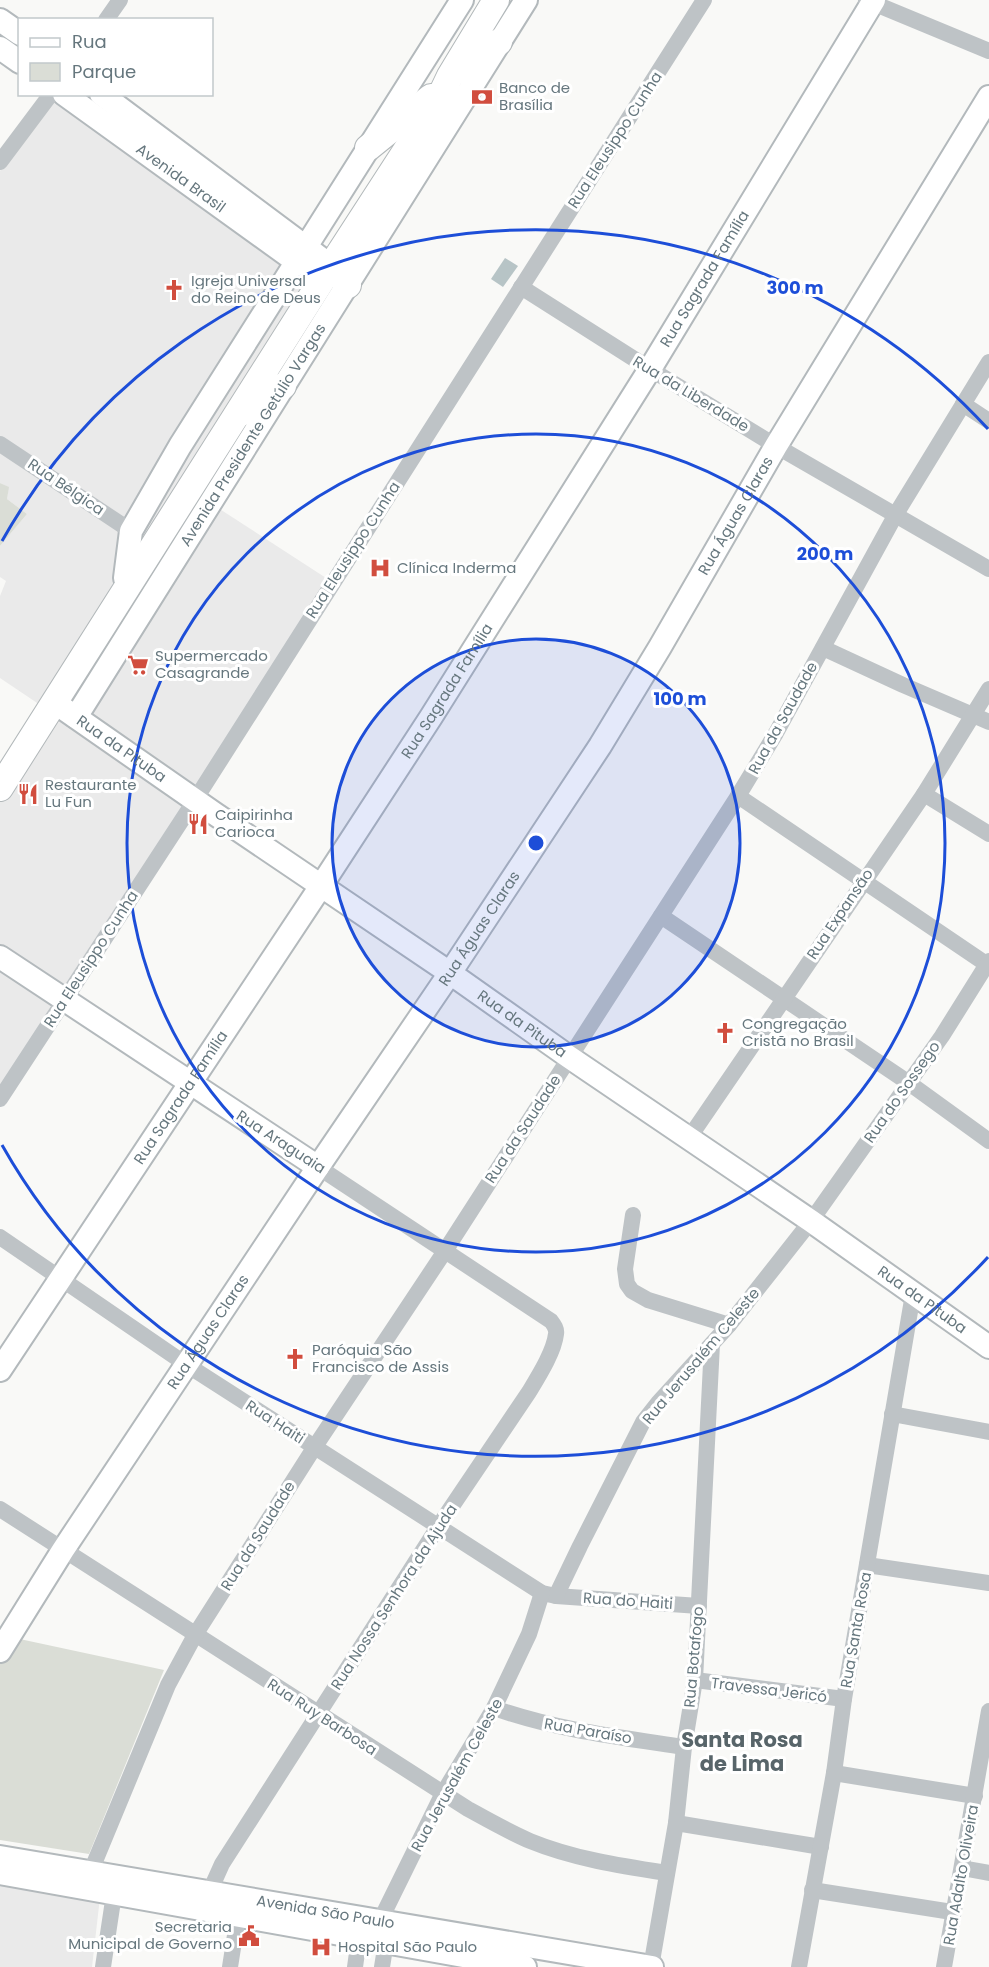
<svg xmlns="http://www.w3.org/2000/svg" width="989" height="1967" font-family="Poppins,sans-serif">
<rect width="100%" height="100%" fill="#f9f9f7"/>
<g fill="#eaeaea">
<polygon points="55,95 324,272 195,493 340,587 0,1092 0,772 58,717 0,678 0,596 6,581 0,577 0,546 27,514 7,499 8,487 0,483 0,171"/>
<polygon points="0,1865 102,1880 92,1967 0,1967"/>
</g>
<g fill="#daddd6">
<polygon points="0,483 9,487 7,499 27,514 0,546"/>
<polygon points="15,1638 164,1670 89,1854 0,1840 0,1664"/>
</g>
<polygon fill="#b7c4c6" points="505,258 518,266 503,287 491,279"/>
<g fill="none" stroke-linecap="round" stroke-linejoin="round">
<defs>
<g id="secondary">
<polyline points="0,20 20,34"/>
<polyline points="0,48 20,62"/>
<path id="s1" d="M64 94 322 280"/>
<polyline points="101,94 331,266"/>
<polyline points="125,578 131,531 180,446 462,0"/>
<path id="s2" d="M54 702 215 814 450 973 569 1057 811 1221 989 1347"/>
<path id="s3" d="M76 717 526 0"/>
<polyline points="0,957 318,1167"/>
<path id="s4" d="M0 1370 321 886 431 717 650 369 874 0"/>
<path id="s5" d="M0 1651 63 1550 318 1167 450 973 600 746 660 647 776 446 989 97"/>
<path id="s6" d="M0 1857 652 1967"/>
<polyline points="0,1873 525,1967"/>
</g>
<g id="primary">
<polyline points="457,71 499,42"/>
<polyline points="368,148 431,97"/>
<polyline points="331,266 348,285"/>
<polyline points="241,413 283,386"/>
<polyline points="0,788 322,280 438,101 450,76 496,0"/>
</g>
</defs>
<use href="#secondary" stroke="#b3b9bc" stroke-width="26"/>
<use href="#primary" stroke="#b2b8ba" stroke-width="28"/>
<g stroke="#bec3c6" stroke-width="16">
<polyline points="866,0 989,51"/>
<polyline points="106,20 120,0"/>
<polyline points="0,162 51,94"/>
<polyline points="521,287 650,369 776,446 989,569"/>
<polyline points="963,404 989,421"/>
<polyline points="0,444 131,531"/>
<polyline points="823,648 903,685 989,722"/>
<polyline points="924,794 989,834"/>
<polyline points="738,796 989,966"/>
<polyline points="661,916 909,1083 989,1141"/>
<polyline points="0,1099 195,800 704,0"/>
<polyline points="689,1138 924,794 989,689"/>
<polyline points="633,1215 625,1269 627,1284 632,1291 648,1300 729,1325"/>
<polyline points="0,1237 187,1365 542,1593 556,1596 699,1606"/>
<polyline points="892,1414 989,1432"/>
<path d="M0 1509 468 1809C488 1820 509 1832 530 1841 574 1859 621 1866 667 1873"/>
<polyline points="867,1565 989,1583"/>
<polyline points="556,1596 580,1546 643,1422 658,1403 729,1325 811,1221 942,1036 989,961"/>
<polyline points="695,1680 844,1699"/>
<path d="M494 1708C557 1730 618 1737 684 1747"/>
<polyline points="834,1773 975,1796"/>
<polyline points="676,1823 821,1847"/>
<polyline points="962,1868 989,1873"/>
<polyline points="91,1871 168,1685 195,1635 314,1448 445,1251 738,796 776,733 896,514 989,362"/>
<polyline points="812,1890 952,1912"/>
<path d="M209 1893 222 1864 438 1527 529 1392C538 1377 554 1352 556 1334 557 1329 554 1325 551 1321L318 1167"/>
<polyline points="380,1921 442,1795 494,1708 529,1634 542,1593"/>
<polyline points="103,1967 114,1894"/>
<polyline points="230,1967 238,1916"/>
<polyline points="355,1967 359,1938"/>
<polyline points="382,1967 386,1942"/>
<polyline points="651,1967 676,1823 684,1747 695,1680 712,1344"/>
<polyline points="799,1967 834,1773 844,1699 913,1294"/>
<polyline points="944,1967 989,1711"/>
</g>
<use href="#secondary" stroke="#fff" stroke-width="22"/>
<use href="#primary" stroke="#fff" stroke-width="26"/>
</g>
<circle cx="536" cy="843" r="204" fill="#1d4ed8" fill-opacity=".12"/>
<g fill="none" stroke="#1d4ed8" stroke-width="3">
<circle cx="536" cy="843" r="204"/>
<circle cx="536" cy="843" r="409"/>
<path d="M988 1257A613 613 0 0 1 2 1145M2 541A613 613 0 0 1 988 429"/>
</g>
<defs>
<symbol id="bank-bare" viewBox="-9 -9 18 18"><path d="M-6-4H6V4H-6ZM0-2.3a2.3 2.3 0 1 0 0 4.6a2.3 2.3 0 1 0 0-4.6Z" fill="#d14d3e" stroke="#fff" stroke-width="2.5" paint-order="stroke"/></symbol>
<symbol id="church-bare" viewBox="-9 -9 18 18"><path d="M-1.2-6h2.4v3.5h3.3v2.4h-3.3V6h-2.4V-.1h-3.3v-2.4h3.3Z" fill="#d14d3e" stroke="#fff" stroke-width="2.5" paint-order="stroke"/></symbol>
<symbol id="hospital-bare" viewBox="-9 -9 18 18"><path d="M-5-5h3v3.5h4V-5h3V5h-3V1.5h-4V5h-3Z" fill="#d14d3e" stroke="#fff" stroke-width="2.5" paint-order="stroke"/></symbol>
<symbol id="supermarket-bare" viewBox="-9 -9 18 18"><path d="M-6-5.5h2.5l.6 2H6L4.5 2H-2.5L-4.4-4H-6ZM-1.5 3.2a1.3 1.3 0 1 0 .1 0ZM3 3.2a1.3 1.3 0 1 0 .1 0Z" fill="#d14d3e" stroke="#fff" stroke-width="2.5" paint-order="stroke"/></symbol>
<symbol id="restaurant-bare" viewBox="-9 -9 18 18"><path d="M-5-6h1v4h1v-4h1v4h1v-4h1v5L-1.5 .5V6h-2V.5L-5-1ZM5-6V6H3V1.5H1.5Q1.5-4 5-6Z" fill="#d14d3e" stroke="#fff" stroke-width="2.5" paint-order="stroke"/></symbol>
<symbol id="civic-bare" viewBox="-9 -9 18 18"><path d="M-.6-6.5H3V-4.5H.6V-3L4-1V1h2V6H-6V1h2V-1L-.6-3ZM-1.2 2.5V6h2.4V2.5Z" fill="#d14d3e" stroke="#fff" stroke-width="2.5" paint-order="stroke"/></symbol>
</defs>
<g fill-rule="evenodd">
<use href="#bank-bare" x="467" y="82" width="30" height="30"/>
<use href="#church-bare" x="159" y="275" width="30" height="30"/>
<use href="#hospital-bare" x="365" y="553" width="30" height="30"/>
<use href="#supermarket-bare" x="123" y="650" width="30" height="30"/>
<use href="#restaurant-bare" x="13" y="779" width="30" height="30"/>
<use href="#restaurant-bare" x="183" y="809" width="30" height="30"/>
<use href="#church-bare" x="710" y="1018" width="30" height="30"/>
<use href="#church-bare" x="280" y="1344" width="30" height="30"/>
<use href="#civic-bare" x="234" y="1921" width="30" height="30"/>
<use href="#hospital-bare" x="306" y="1932" width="30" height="30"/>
</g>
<g text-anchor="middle" stroke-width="6" stroke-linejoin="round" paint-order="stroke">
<g font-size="15" fill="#66777e" stroke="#fff" text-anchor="start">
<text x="499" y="93">Banco de<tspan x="499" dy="17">Brasília</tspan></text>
<text x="191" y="286">Igreja Universal<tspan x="191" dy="17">do Reino de Deus</tspan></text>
<text x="397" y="573">Clínica Inderma</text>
<text x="155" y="661">Supermercado<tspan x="155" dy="17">Casagrande</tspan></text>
<text x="45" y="790">Restaurante<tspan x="45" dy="17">Lu Fun</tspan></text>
<text x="215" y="820">Caipirinha<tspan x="215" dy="17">Carioca</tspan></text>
<text x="742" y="1029">Congregação<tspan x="742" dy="17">Cristã no Brasil</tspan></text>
<text x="312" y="1355">Paróquia São<tspan x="312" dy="17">Francisco de Assis</tspan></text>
<text x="232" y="1932" text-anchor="end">Secretaria<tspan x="232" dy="17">Municipal de Governo</tspan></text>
<text x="338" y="1952">Hospital São Paulo</text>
</g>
<g font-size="15" fill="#66777e" stroke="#fff">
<text transform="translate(615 140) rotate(-57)" y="5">Rua Eleusippo Cunha</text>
<text dy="5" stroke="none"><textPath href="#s1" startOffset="144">Avenida Brasil</textPath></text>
<text dy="5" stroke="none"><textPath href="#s4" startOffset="1299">Rua Sagrada Família</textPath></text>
<text transform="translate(691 394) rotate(31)" y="5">Rua da Liberdade</text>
<text dy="5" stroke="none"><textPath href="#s3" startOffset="333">Avenida Presidente Getúlio Vargas</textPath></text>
<text transform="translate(66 487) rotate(34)" y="5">Rua Bélgica</text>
<text dy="5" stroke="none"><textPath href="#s5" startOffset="1353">Rua Águas Claras</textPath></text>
<text transform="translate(353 550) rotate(-57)" y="5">Rua Eleusippo Cunha</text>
<text dy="5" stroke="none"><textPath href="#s4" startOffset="813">Rua Sagrada Família</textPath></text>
<text transform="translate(783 718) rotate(-61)" y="5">Rua da Saudade</text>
<text dy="5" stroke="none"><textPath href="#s2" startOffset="82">Rua da Pituba</textPath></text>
<text transform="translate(840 914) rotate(-56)" y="5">Rua Expansão</text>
<text dy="5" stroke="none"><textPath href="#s5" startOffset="867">Rua Águas Claras</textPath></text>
<text transform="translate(91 959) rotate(-57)" y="5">Rua Eleusippo Cunha</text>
<text dy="5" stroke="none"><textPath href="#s2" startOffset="568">Rua da Pituba</textPath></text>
<text transform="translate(902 1092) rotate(-55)" y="5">Rua do Sossego</text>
<text dy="5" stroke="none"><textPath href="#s4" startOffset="327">Rua Sagrada Família</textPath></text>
<text transform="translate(523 1129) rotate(-57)" y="5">Rua da Saudade</text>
<text transform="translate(281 1142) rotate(33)" y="5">Rua Araguaia</text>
<text dy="5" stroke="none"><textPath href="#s2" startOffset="1054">Rua da Pituba</textPath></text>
<text dy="5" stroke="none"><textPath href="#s5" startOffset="381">Rua Águas Claras</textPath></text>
<text transform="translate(701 1356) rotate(-50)" y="5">Rua Jerusalém Celeste</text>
<text transform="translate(275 1422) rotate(33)" y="5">Rua Haiti</text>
<text transform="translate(258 1536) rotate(-58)" y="5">Rua da Saudade</text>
<text transform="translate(394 1597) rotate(-57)" y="5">Rua Nossa Senhora da Ajuda</text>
<text transform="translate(628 1601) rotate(4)" y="5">Rua do Haiti</text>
<text transform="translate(856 1630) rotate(-80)" y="5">Rua Santa Rosa</text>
<text transform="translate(694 1657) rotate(-85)" y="5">Rua Botafogo</text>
<text transform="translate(769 1690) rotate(7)" y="5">Travessa Jericó</text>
<text transform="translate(322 1717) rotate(33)" y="5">Rua Ruy Barbosa</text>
<text transform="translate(588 1731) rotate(10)" y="5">Rua Paraíso</text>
<text transform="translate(457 1775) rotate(-61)" y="5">Rua Jerusalém Celeste</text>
<text transform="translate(961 1875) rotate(-80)" y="5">Rua Adalto Oliveira</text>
<text dy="5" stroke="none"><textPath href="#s6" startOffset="330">Avenida São Paulo</textPath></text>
</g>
<g font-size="21" font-weight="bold" fill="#58656a" stroke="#fff">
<text x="742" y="1747">Santa Rosa<tspan x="742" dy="24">de Lima</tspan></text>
</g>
</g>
<circle cx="536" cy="843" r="9" fill="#1d4ed8" stroke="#fff" stroke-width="3"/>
<g font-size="18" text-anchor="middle" font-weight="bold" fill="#1d4ed8" stroke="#fff" stroke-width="6" stroke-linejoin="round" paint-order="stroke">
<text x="795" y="294">300 m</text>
<text x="825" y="560">200 m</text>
<text x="680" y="705">100 m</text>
</g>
<rect x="18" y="18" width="195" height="78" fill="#ffffff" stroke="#c2c9cb" stroke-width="1.5"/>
<rect x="30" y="38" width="30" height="9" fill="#ffffff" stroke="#c2c9cb" stroke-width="1.5"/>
<text x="72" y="48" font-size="18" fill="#66777e">Rua</text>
<rect x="30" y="63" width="30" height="18" fill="#daddd6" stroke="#c2c9cb" stroke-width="1.5"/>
<text x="72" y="78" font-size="18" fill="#66777e">Parque</text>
</svg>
